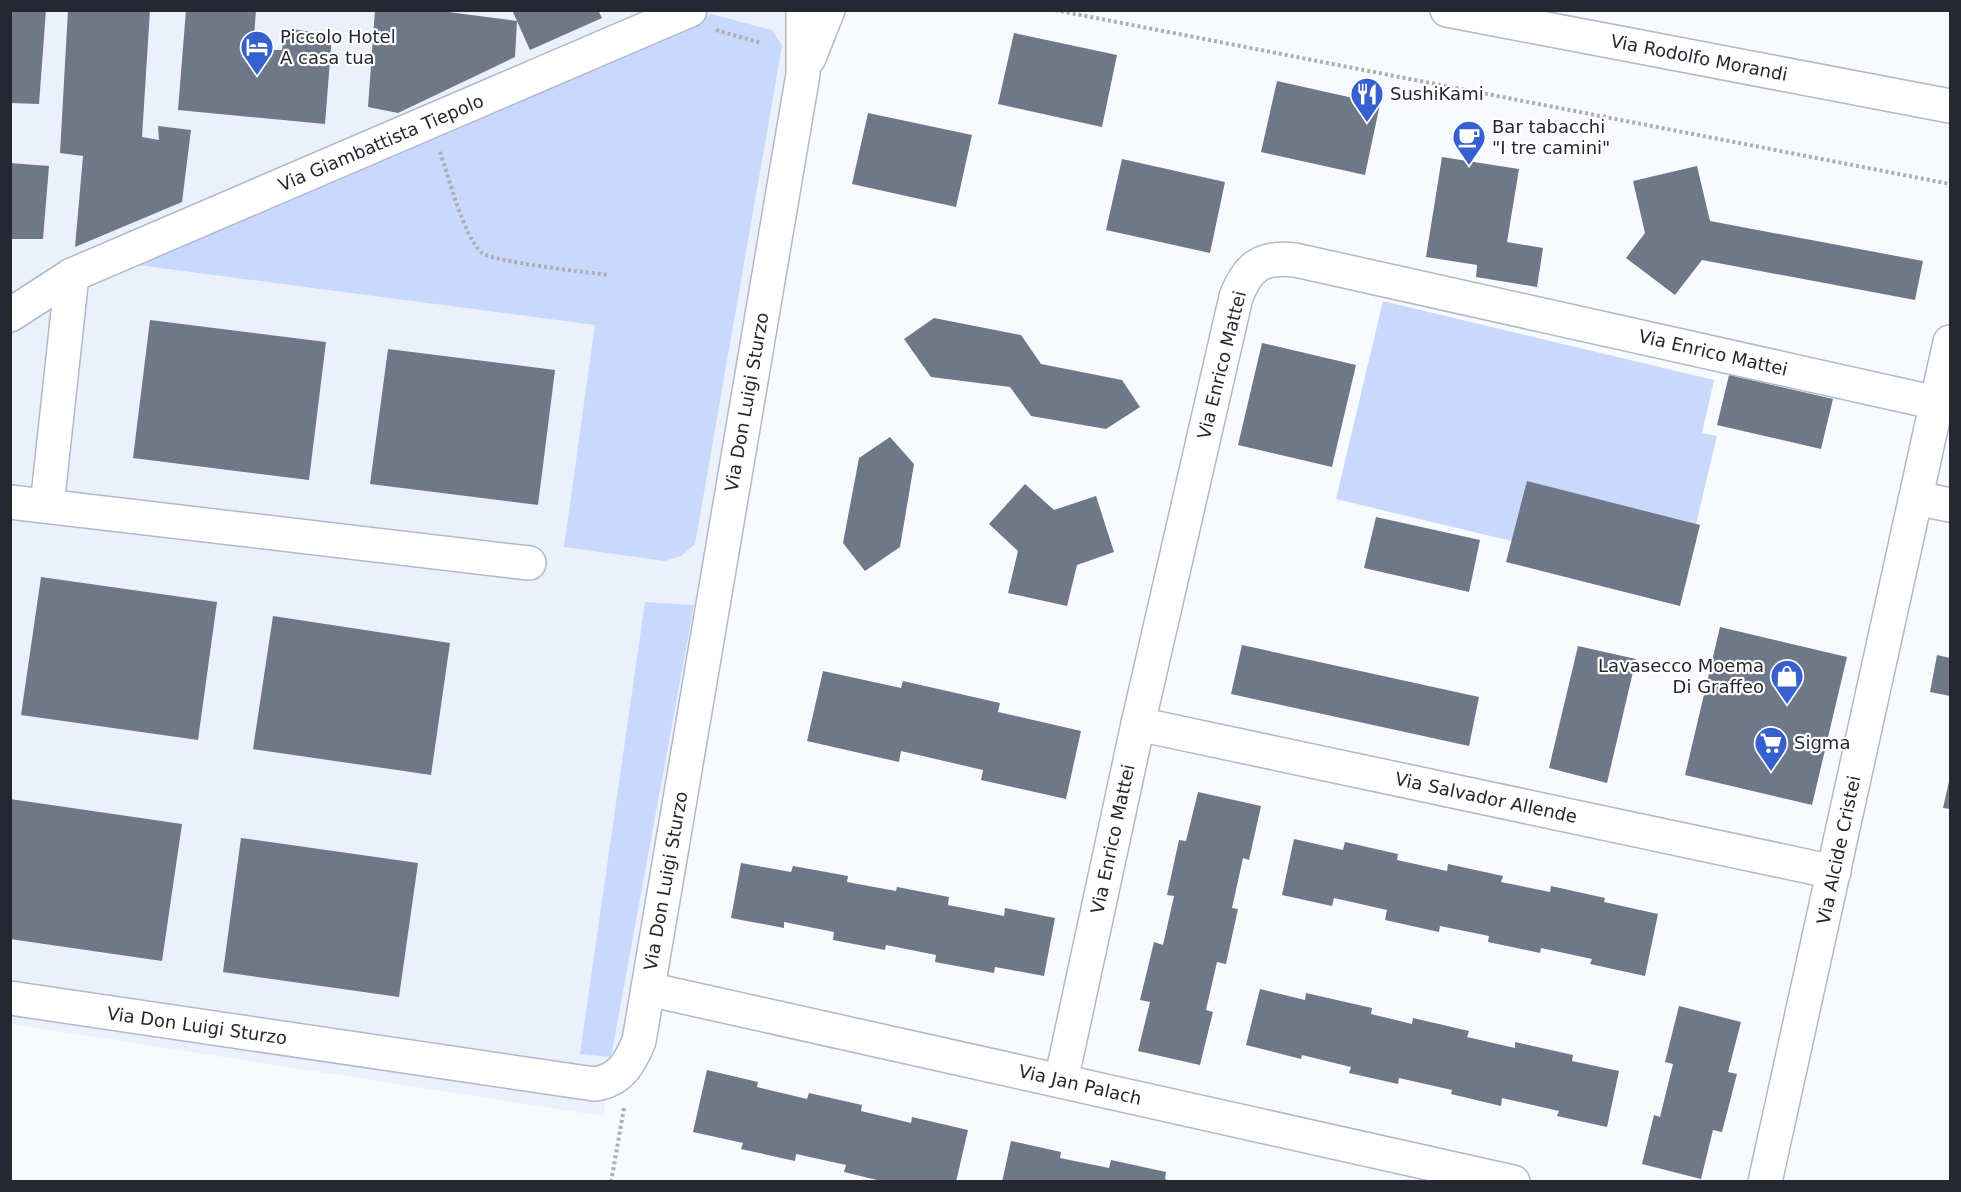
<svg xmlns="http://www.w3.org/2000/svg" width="1961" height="1192" font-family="'DejaVu Sans',sans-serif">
<rect width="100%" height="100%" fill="#f8fafe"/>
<polygon fill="#ebf0fb" points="10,11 797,11 627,1051 613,1066 603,1116 11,1024"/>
<g fill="#c8d9fd">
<polygon points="711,14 772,30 782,46 695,544 681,556 665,561 564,547 595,325 138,265"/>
<polygon points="1383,301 1714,380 1702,433 1717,436 1682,582 1336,499"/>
<polygon points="645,602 694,605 611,1057 580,1054"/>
</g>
<g fill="#6f7889">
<polygon points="10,10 46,10 39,104 10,103"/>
<polygon points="68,10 150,10 142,137 159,140 158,126 191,130 182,202 75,247 83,156 60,153"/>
<polygon points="186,10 256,10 253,50 282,50 285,28 332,35 325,124 178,110"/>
<polygon points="375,10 433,10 517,21 515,57 398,113 368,107"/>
<polygon points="512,10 598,10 602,18 530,50"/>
<polygon points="1014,33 1117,55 1102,127 998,104"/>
<polygon points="1277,81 1380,104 1365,175 1261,152"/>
<polygon points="868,113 972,135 956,207 852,184"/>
<polygon points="1442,157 1519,169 1507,242 1543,248 1537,287 1476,277 1477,265 1426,257"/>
<polygon points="1122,159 1225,182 1210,253 1106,230"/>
<polygon points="10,163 49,166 43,239 10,239"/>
<polygon points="1697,166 1710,221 1923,261 1915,300 1702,260 1675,295 1626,258 1645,233 1633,181"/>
<polygon points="934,318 1021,335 1041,364 1122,380 1140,407 1106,429 1031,416 1010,387 931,377 904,339"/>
<polygon points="150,320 326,342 309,480 133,458"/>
<polygon points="1262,343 1356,365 1332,467 1238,445"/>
<polygon points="388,349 555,370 538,505 370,484"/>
<polygon points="1729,375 1833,399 1821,449 1717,425"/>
<polygon points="890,437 914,464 900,547 865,571 843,543 859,458"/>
<polygon points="1527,481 1700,525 1680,606 1506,562"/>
<polygon points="1025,484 1054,510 1096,496 1114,552 1077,565 1067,606 1008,593 1018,551 989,524"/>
<polygon points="1376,517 1480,540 1469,592 1364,568"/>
<polygon points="41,577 217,602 198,740 21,715"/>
<polygon points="273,616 450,643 431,775 253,749"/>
<polygon points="1720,627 1847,657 1812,805 1685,775"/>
<polygon points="1242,645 1479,697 1469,746 1231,694"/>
<polygon points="1578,646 1636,659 1607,783 1549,768"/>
<polygon points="1937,655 1950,658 1950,696 1930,692"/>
<polygon points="823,671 901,688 903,681 1000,703 998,712 1081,731 1066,799 981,780 983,770 901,751 899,762 807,741"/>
<polygon points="1950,777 1950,809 1943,808"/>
<polygon points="1198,792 1261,806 1249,860 1243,858 1232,908 1238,909 1226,964 1217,962 1206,1010 1213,1012 1200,1065 1138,1051 1150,1002 1140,1000 1154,942 1163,945 1174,896 1167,895 1179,840 1186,841"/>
<polygon points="10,799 182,824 162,961 10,939"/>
<polygon points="241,838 418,863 399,997 223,972"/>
<polygon points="1294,839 1343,850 1345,842 1398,854 1397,860 1447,871 1448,864 1503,876 1501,882 1550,892 1551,886 1605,898 1604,902 1658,914 1645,976 1590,964 1592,959 1541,948 1540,953 1488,942 1489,936 1440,926 1439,932 1385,920 1387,910 1334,898 1332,906 1282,895"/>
<polygon points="741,863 791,872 793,866 848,876 847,882 896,891 897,887 949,897 948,905 1004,916 1005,908 1055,918 1044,976 995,967 994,973 935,962 936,955 886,945 885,950 833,940 834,932 784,922 784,928 731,918"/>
<polygon points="1260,989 1305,1000 1306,993 1372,1008 1371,1014 1412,1024 1413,1018 1469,1031 1467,1037 1515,1048 1515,1042 1573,1055 1572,1061 1619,1071 1607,1127 1557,1116 1559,1111 1502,1098 1501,1106 1451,1094 1452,1090 1399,1078 1398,1084 1349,1073 1351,1067 1302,1055 1301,1059 1246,1045"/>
<polygon points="1679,1006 1741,1022 1728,1072 1737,1074 1722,1132 1713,1130 1701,1179 1642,1164 1654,1115 1660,1117 1673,1064 1665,1062"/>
<polygon points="707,1070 758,1082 757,1087 807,1099 809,1093 862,1105 861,1111 911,1123 912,1117 968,1130 956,1182 904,1180 885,1182 844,1172 846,1165 796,1154 795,1161 741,1149 743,1143 693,1132"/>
<polygon points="1011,1141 1061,1152 1060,1158 1109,1168 1111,1160 1166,1172 1165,1179 1174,1182 1002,1182"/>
</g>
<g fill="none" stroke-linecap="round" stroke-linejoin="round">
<defs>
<g id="minor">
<polyline points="1447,10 1950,106"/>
<polyline points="809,58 828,10"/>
<polyline points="10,315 72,275 690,10"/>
<polyline points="1916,498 1950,505"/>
<polyline points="10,502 529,563"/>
<polyline points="47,506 72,275"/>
<polyline points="1138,724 1834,872"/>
<polyline points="648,989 1513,1182"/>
<path d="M10 998 594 1084C620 1081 630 1063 639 1041L803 74V10"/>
<path d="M1061 1081 1138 724 1236 297C1248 266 1262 256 1295 260L1937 403"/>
<polyline points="1765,1182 1950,342"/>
</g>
</defs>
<use href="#minor" stroke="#b0b9cb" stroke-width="36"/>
<g stroke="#acaeb4" stroke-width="4" stroke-dasharray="3 3" stroke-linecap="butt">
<polyline points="1055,10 1950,184"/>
<polyline points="716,30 761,43"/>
<path d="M440 152C449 177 463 236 482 253 493 262 587 272 608 275"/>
<polyline points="611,1182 624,1108"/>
</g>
<use href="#minor" stroke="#fff" stroke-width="33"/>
</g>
<defs>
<symbol id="hotel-pin" viewBox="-11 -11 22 30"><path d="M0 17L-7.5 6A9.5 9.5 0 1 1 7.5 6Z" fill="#365fcf" stroke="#fff"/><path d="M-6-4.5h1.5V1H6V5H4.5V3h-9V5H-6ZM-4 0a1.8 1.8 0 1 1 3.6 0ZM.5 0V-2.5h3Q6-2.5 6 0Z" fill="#fff"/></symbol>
<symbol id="restaurant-pin" viewBox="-11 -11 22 30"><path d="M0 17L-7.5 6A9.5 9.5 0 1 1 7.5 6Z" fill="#365fcf" stroke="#fff"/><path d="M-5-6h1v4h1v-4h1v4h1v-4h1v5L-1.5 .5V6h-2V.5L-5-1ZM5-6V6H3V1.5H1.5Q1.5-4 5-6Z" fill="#fff"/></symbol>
<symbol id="cafe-pin" viewBox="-11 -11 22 30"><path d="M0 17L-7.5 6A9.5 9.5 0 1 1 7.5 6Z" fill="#365fcf" stroke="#fff"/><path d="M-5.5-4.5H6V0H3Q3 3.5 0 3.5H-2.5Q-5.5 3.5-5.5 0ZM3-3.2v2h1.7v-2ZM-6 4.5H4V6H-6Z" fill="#fff"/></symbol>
<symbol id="shop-pin" viewBox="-11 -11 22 30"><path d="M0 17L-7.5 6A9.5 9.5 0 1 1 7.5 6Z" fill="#365fcf" stroke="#fff"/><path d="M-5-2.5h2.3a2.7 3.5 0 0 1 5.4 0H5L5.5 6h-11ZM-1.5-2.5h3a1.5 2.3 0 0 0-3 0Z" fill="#fff"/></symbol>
<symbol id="supermarket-pin" viewBox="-11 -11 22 30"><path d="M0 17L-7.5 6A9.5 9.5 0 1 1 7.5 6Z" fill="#365fcf" stroke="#fff"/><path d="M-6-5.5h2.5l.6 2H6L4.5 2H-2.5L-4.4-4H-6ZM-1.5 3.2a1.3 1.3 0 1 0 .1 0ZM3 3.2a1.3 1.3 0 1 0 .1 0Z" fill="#fff"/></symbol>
</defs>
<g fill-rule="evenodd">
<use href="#hotel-pin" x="238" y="28" width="38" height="52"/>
<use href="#restaurant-pin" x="1348" y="75" width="38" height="52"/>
<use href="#cafe-pin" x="1450" y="118" width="38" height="52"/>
<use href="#shop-pin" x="1768" y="657" width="38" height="52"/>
<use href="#supermarket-pin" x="1752" y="724" width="38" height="52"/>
</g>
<g text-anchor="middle" stroke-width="4.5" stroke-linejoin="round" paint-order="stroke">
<g font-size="18" fill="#252830" stroke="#fff" text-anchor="start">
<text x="280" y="43">Piccolo Hotel<tspan x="280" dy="21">A casa tua</tspan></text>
<text x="1390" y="100">SushiKami</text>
<text x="1492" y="133">Bar tabacchi<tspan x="1492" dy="21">"I tre camini"</tspan></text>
<text x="1764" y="672" text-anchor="end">Lavasecco Moema<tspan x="1764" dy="21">Di Graffeo</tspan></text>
<text x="1794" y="749">Sigma</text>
</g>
<g font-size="18" fill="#252830" stroke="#fff">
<text transform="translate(1699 58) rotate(11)" y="6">Via Rodolfo Morandi</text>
<text transform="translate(381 143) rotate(-23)" y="6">Via Giambattista Tiepolo</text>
<text transform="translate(1713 353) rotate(13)" y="6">Via Enrico Mattei</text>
<text transform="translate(1222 365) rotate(-76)" y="6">Via Enrico Mattei</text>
<text transform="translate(747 402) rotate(-80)" y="6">Via Don Luigi Sturzo</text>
<text transform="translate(1486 798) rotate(12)" y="6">Via Salvador Allende</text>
<text transform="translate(1113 839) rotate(-78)" y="6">Via Enrico Mattei</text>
<text transform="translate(1839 850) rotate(-78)" y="6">Via Alcide Cristei</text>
<text transform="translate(666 881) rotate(-80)" y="6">Via Don Luigi Sturzo</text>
<text transform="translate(197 1026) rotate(8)" y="6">Via Don Luigi Sturzo</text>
<text transform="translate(1080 1085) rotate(13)" y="6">Via Jan Palach</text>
</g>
</g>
<rect width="1961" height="1192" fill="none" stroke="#252830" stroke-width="24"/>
</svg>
